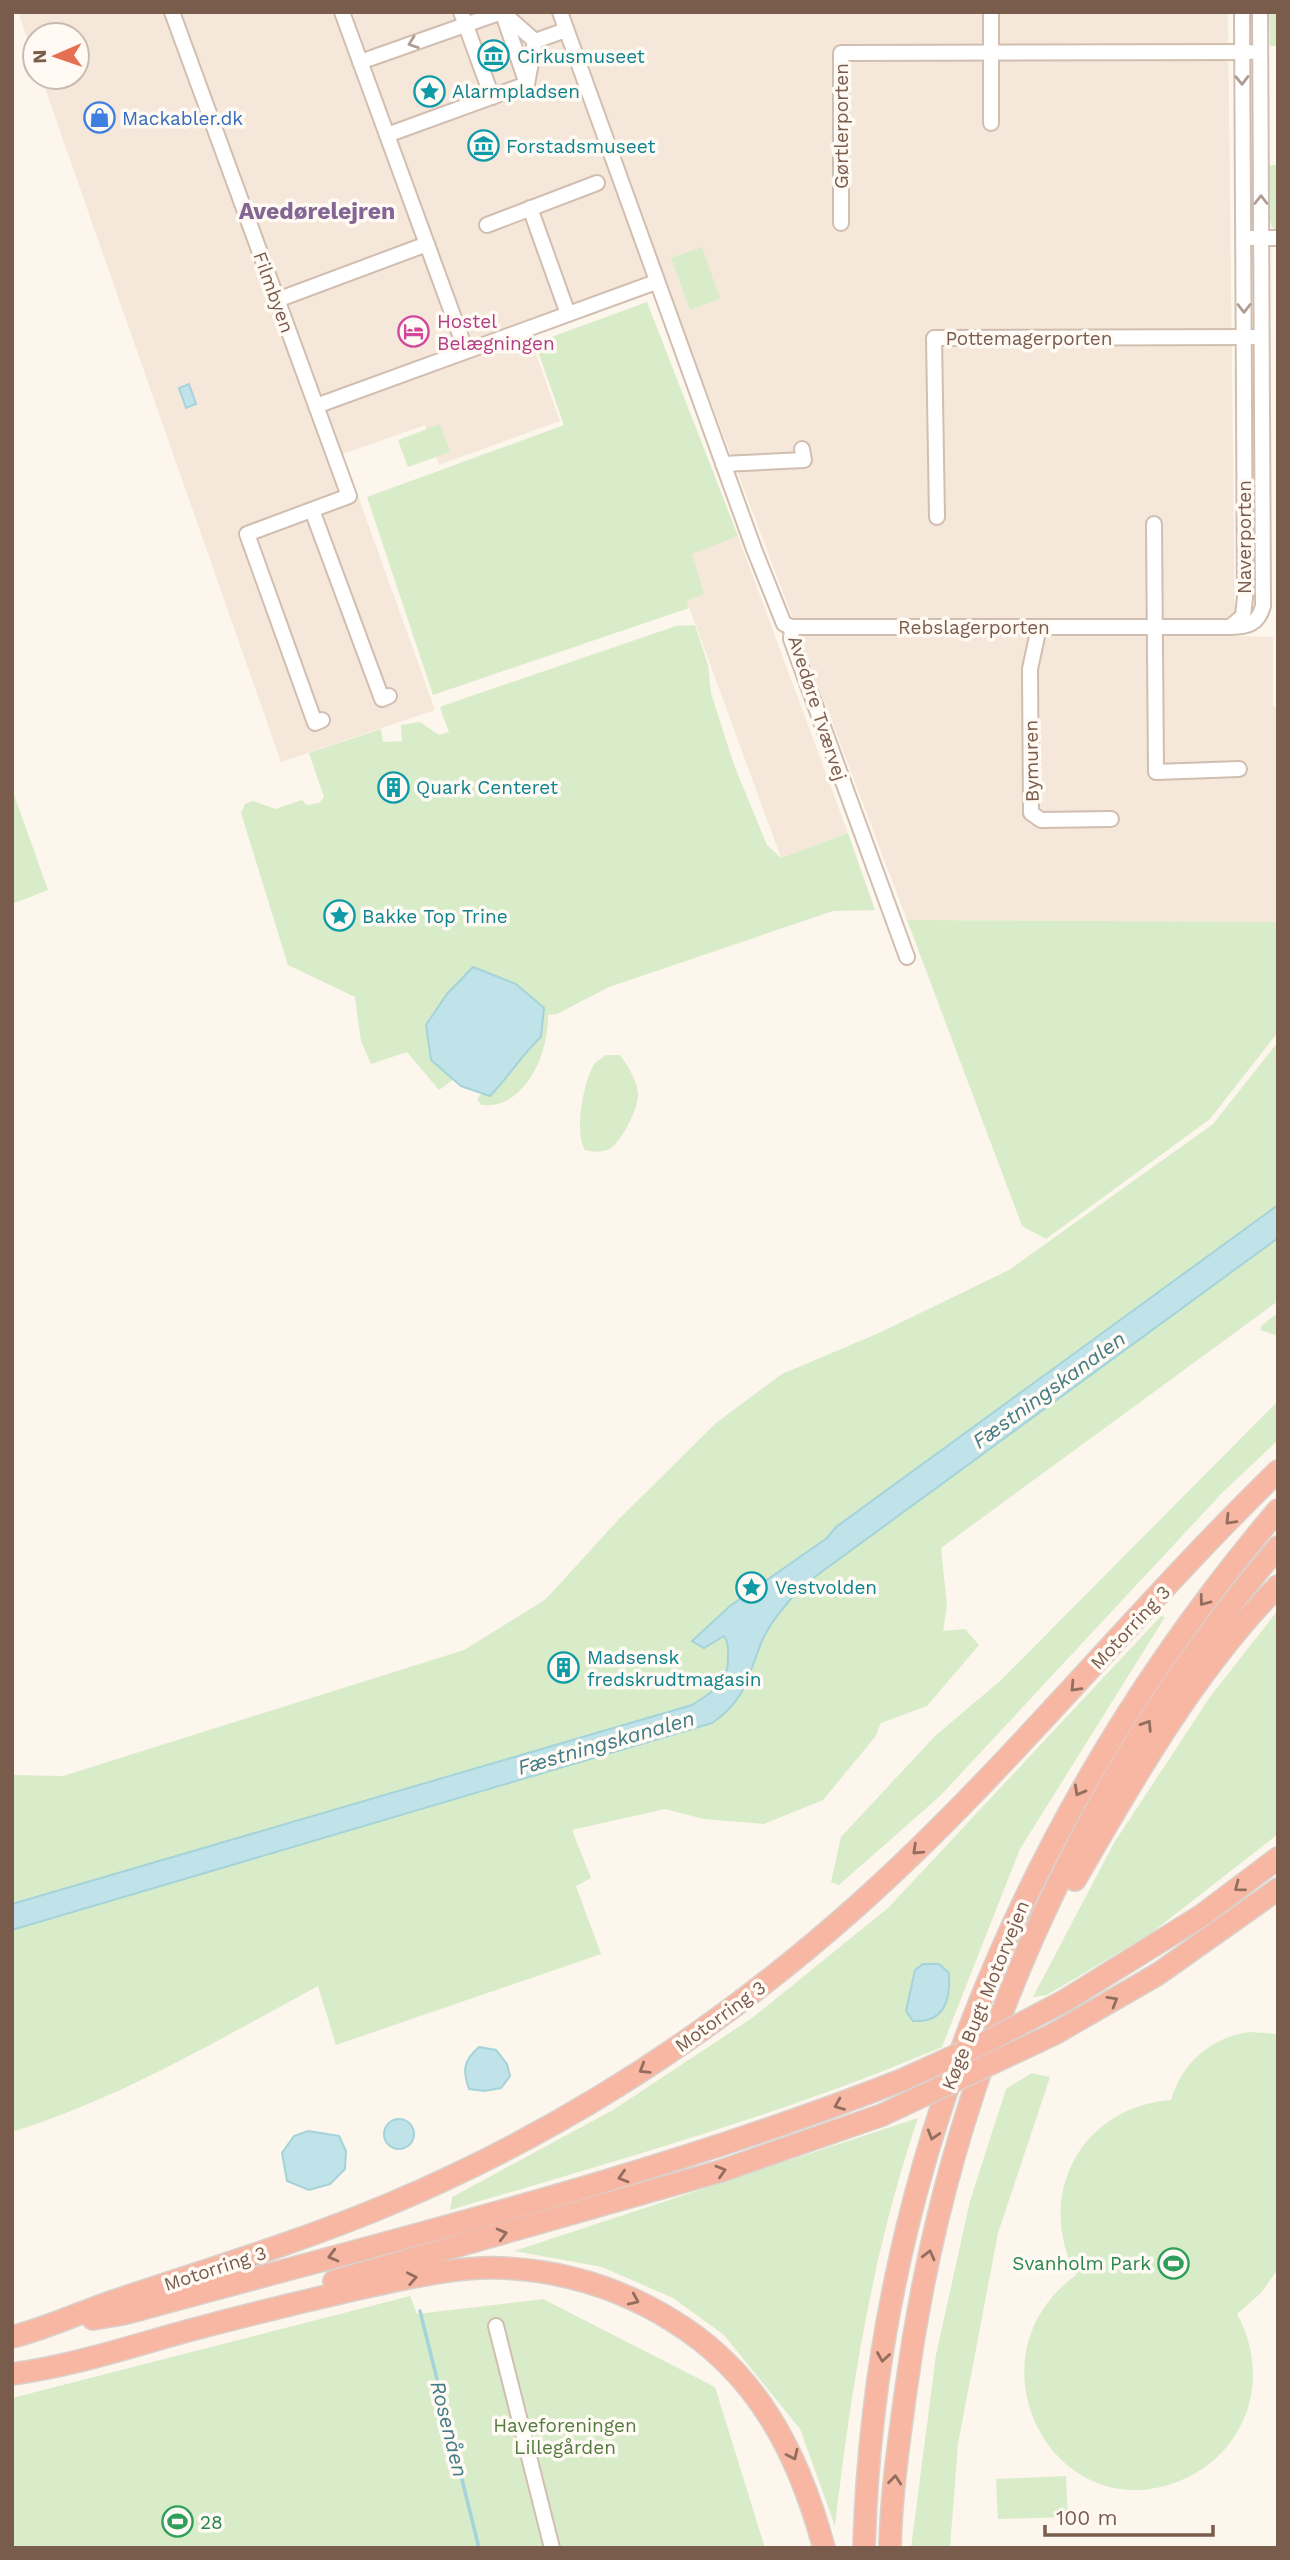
<svg xmlns="http://www.w3.org/2000/svg" width="1290" height="2560" font-family="'Work Sans',sans-serif">
<rect width="100%" height="100%" fill="#fdf6ec"/>
<g fill="#f5e8da">
<polygon points="18,12 1228,12 1235,636 1273,637 1273,706 1278,707 1278,922 907,920 662,273 525,323 560,421 439,465 425,425 343,454 435,710 281,762 41,77 77,77 77,35 35,35 35,60"/>
<polygon points="738,536 848,833 781,858 687,601 704,594 691,554"/>
</g>
<g fill="#d8ecc9">
<polygon points="1269,12 1278,12 1278,46 1270,46"/>
<polygon points="1269,165 1278,165 1278,232 1272,227 1270,219"/>
<polygon points="702,247 720,299 690,310 671,258"/>
<polygon points="647,302 738,536 692,554 704,594 687,601 689,608 433,695 367,497 564,425 535,343"/>
<polygon points="440,424 450,452 408,467 398,440"/>
<path d="M695 625 708 665 711 693 734 765 767 845 781 858 848 833 875 910 833 911 609 987 557 1014 548 1015C549 1054 525 1110 481 1105L477 1099 482 1093 490 1096C509 1077 521 1055 541 1037L431 1059 454 1079 439 1090 407 1052 371 1064 361 1041 355 997 288 965 241 813 245 804 253 801 275 809 302 800 307 805 319 803 324 797 309 753 381 729 383 742 402 741 401 725 420 722 439 735 449 732 440 708 442 706 676 626Z"/>
<polygon points="12,789 48,890 12,904"/>
<polygon points="907,920 1278,922 1278,1032 1210,1119 1046,1239 1022,1226"/>
<path d="M1278 1042V1301L941 1548 947 1606 943 1631 965 1629 979 1645 927 1706 881 1723 875 1737 823 1800 764 1824 704 1819 665 1809 572 1830 591 1878 576 1886 601 1954 336 2045 318 1986C218 2040 121 2098 12 2132V1775L63 1776 464 1650 546 1599 618 1520 716 1423 782 1374 879 1333 1009 1270 1213 1124Z"/>
<path d="M606 1055H620C628 1066 638 1082 638 1095 638 1109 622 1140 611 1148 603 1153 593 1152 585 1150 574 1131 583 1086 593 1066 596 1061 602 1058 606 1055Z"/>
<polygon points="1278,1313 1278,1336 1260,1330 1262,1325"/>
<polygon points="1278,1401 1278,1440 1222,1493 940,1796 839,1885 831,1882 841,1837 935,1736 1000,1681"/>
<polygon points="1278,1610 1278,1834 1150,1934 1047,1995 1033,1997 1114,1843 1210,1697"/>
<path d="M1161 1616 1165 1617 1020 1849 942 2047C782 2115 616 2161 450 2210L452 2197 613 2110 752 2018 888 1908Z"/>
<path d="M1250 2032 1278 2034V2269L1261 2293 1237 2314C1256 2349 1259 2389 1241 2425 1229 2449 1209 2468 1184 2479 1056 2536 961 2359 1076 2275 1035 2196 1080 2107 1171 2100 1182 2063 1211 2037 1250 2032Z"/>
<polygon points="1032,2073 1050,2077 998,2233 958,2444 950,2548 911,2548 936,2355 970,2201 1006,2089"/>
<path d="M918 2118C873 2250 851 2388 835 2526L800 2429 724 2335 673 2298 602 2267 514 2251Z"/>
<polygon points="410,2296 417,2314 543,2299 715,2387 765,2548 12,2548 12,2398"/>
<polygon points="1066,2476 1068,2517 998,2519 996,2479"/>
</g>
<g fill="#bfe3e8" stroke="#a5d3da" stroke-width="2">
<polygon points="189,384 196,404 186,408 179,388"/>
<path d="M473 967 516 984 544 1008 541 1037C521 1055 509 1077 490 1096L461 1086 431 1060 426 1025 447 994Z"/>
<path d="M1278 1205V1238L801 1587C787 1604 771 1620 762 1641 747 1677 747 1699 712 1723L12 1930V1904L692 1705C711 1693 729 1683 728 1658 728 1649 729 1643 724 1636L704 1648 692 1641 730 1606 827 1538 836 1527Z"/>
<path d="M923 1964H939L949 1973C951 2000 944 2023 913 2021L906 2011 915 1970Z"/>
<path d="M479 2047 496 2050 507 2064 510 2076 501 2088 484 2091 469 2089C462 2070 464 2060 479 2047Z"/>
<circle cx="399" cy="2134" r="15"/>
<polygon points="308,2131 339,2136 346,2151 345,2169 330,2184 309,2190 287,2181 282,2153 294,2136"/>
</g>
<g fill="none" stroke-linecap="round" stroke-linejoin="round">
<polyline stroke="#a5d3da" stroke-width="3.5" points="420,2311 479,2548"/>
<defs>
<g id="minor">
<polyline points="172,12 349,496 247,534 315,723 322,720"/>
<polyline points="342,12 466,351"/>
<polyline points="461,12 492,97"/>
<polyline points="560,12 754,549 784,624 792,627"/>
<polyline points="991,12 991,123"/>
<polyline points="503,14 527,84"/>
<polyline points="535,41 566,30"/>
<polyline points="360,62 502,12 535,41 527,84 387,135"/>
<polyline points="530,208 568,314"/>
<polyline points="841,223 841,53 1250,52"/>
<polyline points="487,225 597,183"/>
<polyline points="1251,238 1278,238"/>
<polyline points="277,300 427,244"/>
<polyline points="316,406 656,282"/>
<polyline points="723,464 804,460 802,449"/>
<polyline points="312,510 382,699 389,696"/>
<polyline points="937,517 934,338 1253,337"/>
<polyline points="1154,524 1156,772 1239,769"/>
<path d="M792 627H1230C1248 627 1258 624 1263 606L1260 12"/>
<polyline points="792,627 791,639 907,957"/>
<polyline points="1039,627 1030,669 1031,813 1041,820 1111,819"/>
<polyline points="1230,627 1243,616 1245,597 1242,12"/>
<polyline points="496,2326 552,2548"/>
</g>
<g id="highway">
<path d="M1075 1880C1132 1781 1197 1667 1278 1586"/>
<polyline points="1066,2000 1201,1916 1278,1858"/>
<polyline points="1054,2034 1158,1974 1278,1889"/>
<polyline points="334,2281 721,2171 882,2115"/>
<path d="M93 2319 123 2314C385 2242 650 2179 902 2080"/>
<path d="M12 2337C51 2327 85 2310 123 2298 213 2268 302 2241 390 2204 561 2132 719 2029 857 1906 1008 1771 1133 1612 1278 1471"/>
<path d="M12 2374C72 2366 129 2347 187 2331 243 2316 300 2302 357 2289 404 2279 454 2266 503 2268 564 2271 622 2289 673 2321 758 2373 799 2455 824 2548"/>
<path d="M864 2548C875 2165 1032 1800 1278 1510"/>
<path d="M890 2548C891 2495 899 2442 906 2389 947 2081 1075 1784 1278 1547"/>
</g>
</defs>
<use href="#minor" stroke="#d1beb0" stroke-width="18"/>
<use href="#highway" stroke="#dad1cd" stroke-width="24"/>
<use href="#minor" stroke="#fff" stroke-width="14"/>
<use href="#highway" stroke="#f7b7a3" stroke-width="21"/>
<defs>
<g id="highway-bridge">
<polyline points="902,2080 988,2041 1066,2000"/>
<polyline points="882,2115 1054,2034"/>
</g>
</defs>
<use href="#highway-bridge" stroke="#dad1cd" stroke-width="24" stroke-linecap="butt"/>
<use href="#highway-bridge" stroke="#f7b7a3" stroke-width="21"/>
</g>
<defs><path id="oneway-chevron" d="M-2-3.5L2.5 0L-2 3.5" fill="none" stroke-width="1.6" stroke-linecap="round" stroke-linejoin="round" transform="scale(1.75)"/></defs>
<g stroke="#af9d94">
<use href="#oneway-chevron" transform="translate(413 43) rotate(160)"/>
<use href="#oneway-chevron" transform="translate(1242 80) rotate(89)"/>
<use href="#oneway-chevron" transform="translate(1261 200) rotate(-90)"/>
<use href="#oneway-chevron" transform="translate(1244 308) rotate(90)"/>
</g>
<g stroke="#936e5e">
<use href="#oneway-chevron" transform="translate(1230 1520) rotate(134)"/>
<use href="#oneway-chevron" transform="translate(1204 1601) rotate(127)"/>
<use href="#oneway-chevron" transform="translate(1075 1687) rotate(133)"/>
<use href="#oneway-chevron" transform="translate(1147 1725) rotate(-57)"/>
<use href="#oneway-chevron" transform="translate(1079 1791) rotate(119)"/>
<use href="#oneway-chevron" transform="translate(917 1850) rotate(137)"/>
<use href="#oneway-chevron" transform="translate(1239 1887) rotate(143)"/>
<use href="#oneway-chevron" transform="translate(1113 2001) rotate(-30)"/>
<use href="#oneway-chevron" transform="translate(644 2069) rotate(148)"/>
<use href="#oneway-chevron" transform="translate(839 2105) rotate(158)"/>
<use href="#oneway-chevron" transform="translate(933 2135) rotate(107)"/>
<use href="#oneway-chevron" transform="translate(721 2171) rotate(-17)"/>
<use href="#oneway-chevron" transform="translate(623 2177) rotate(163)"/>
<use href="#oneway-chevron" transform="translate(502 2234) rotate(-15)"/>
<use href="#oneway-chevron" transform="translate(929 2255) rotate(-76)"/>
<use href="#oneway-chevron" transform="translate(333 2256) rotate(165)"/>
<use href="#oneway-chevron" transform="translate(412 2278) rotate(-11)"/>
<use href="#oneway-chevron" transform="translate(634 2300) rotate(24)"/>
<use href="#oneway-chevron" transform="translate(883 2357) rotate(99)"/>
<use href="#oneway-chevron" transform="translate(793 2455) rotate(65)"/>
<use href="#oneway-chevron" transform="translate(895 2480) rotate(-84)"/>
</g>
<defs>
<symbol id="museum-ring" viewBox="-11 -11 22 22"><circle r="9.5" fill="#fffaf3" stroke="#0f9aa8" stroke-width="1.5"/><path d="M0-6L6-3V-2H-6V-3ZM-5-1h2V3h-2ZM-1-1h2V3h-2ZM3-1h2V3H3ZM-6 4H6V6H-6Z" fill="#0f9aa8"/></symbol>
<symbol id="sight-ring" viewBox="-11 -11 22 22"><circle r="9.5" fill="#fffaf3" stroke="#0f9aa8" stroke-width="1.5"/><path d="M0-6L1.8-2.2L6-1.7L2.9 1.2L3.7 5.4L0 3.3L-3.7 5.4L-2.9 1.2L-6-1.7L-1.8-2.2Z" fill="#0f9aa8"/></symbol>
<symbol id="shop-ring" viewBox="-11 -11 22 22"><circle r="9.5" fill="#fffaf3" stroke="#3f7fe0" stroke-width="1.5"/><path d="M-5-2.5h2.3a2.7 3.5 0 0 1 5.4 0H5L5.5 6h-11ZM-1.5-2.5h3a1.5 2.3 0 0 0-3 0Z" fill="#3f7fe0"/></symbol>
<symbol id="hotel-ring" viewBox="-11 -11 22 22"><circle r="9.5" fill="#fffaf3" stroke="#d1479c" stroke-width="1.5"/><path d="M-6-4.5h1.5V1H6V5H4.5V3h-9V5H-6ZM-4 0a1.8 1.8 0 1 1 3.6 0ZM.5 0V-2.5h3Q6-2.5 6 0Z" fill="#d1479c"/></symbol>
<symbol id="building-ring" viewBox="-11 -11 22 22"><circle r="9.5" fill="#fffaf3" stroke="#0f9aa8" stroke-width="1.5"/><path d="M-4-6H4V6H1V3H-1V6H-4ZM-2.5-4.3h1.7v1.8h-1.7ZM.8-4.3h1.7v1.8H.8ZM-2.5-1h1.7V.8h-1.7ZM.8-1h1.7V.8H.8Z" fill="#0f9aa8"/></symbol>
<symbol id="stadium-ring" viewBox="-11 -11 22 22"><circle r="9.5" fill="#fffaf3" stroke="#2e9e5b" stroke-width="1.5"/><path d="M0-5a6.5 5 0 1 0 0 10a6.5 5 0 1 0 0-10ZM-3.5-1.8h7v3.6h-7Z" fill="#2e9e5b"/></symbol>
</defs>
<g fill-rule="evenodd">
<use href="#museum-ring" x="476" y="38" width="35" height="35"/>
<use href="#sight-ring" x="412" y="74" width="35" height="35"/>
<use href="#shop-ring" x="82" y="100" width="35" height="35"/>
<use href="#museum-ring" x="466" y="128" width="35" height="35"/>
<use href="#hotel-ring" x="396" y="314" width="35" height="35"/>
<use href="#building-ring" x="376" y="770" width="35" height="35"/>
<use href="#sight-ring" x="322" y="898" width="35" height="35"/>
<use href="#sight-ring" x="734" y="1570" width="35" height="35"/>
<use href="#building-ring" x="546" y="1650" width="35" height="35"/>
<use href="#stadium-ring" x="1156" y="2246" width="35" height="35"/>
<use href="#stadium-ring" x="160" y="2504" width="35" height="35"/>
</g>
<g text-anchor="middle" stroke-width="7" stroke-linejoin="round" paint-order="stroke">
<g font-size="19" fill="#0d838f" stroke="#fffaf3" text-anchor="start">
<text x="517" y="63">Cirkusmuseet</text>
<text x="452" y="98">Alarmpladsen</text>
<text x="506" y="153">Forstadsmuseet</text>
<text x="416" y="794">Quark Centeret</text>
<text x="362" y="923">Bakke Top Trine</text>
<text x="775" y="1594">Vestvolden</text>
<text x="587" y="1664">Madsensk<tspan x="587" dy="22">fredskrudtmagasin</tspan></text>
</g>
<g font-size="19" fill="#366cbe" stroke="#fffaf3" text-anchor="start">
<text x="122" y="125">Mackabler.dk</text>
</g>
<g font-size="19" fill="#7a5c4d" stroke="#fffaf3">
<text transform="translate(841 126) rotate(-90)" y="7">Gørtlerporten</text>
<text transform="translate(274 292) rotate(70)" y="7">Filmbyen</text>
<text x="1029" y="345">Pottemagerporten</text>
<text transform="translate(1244 537) rotate(-90)" y="7">Naverporten</text>
<text x="974" y="634">Rebslagerporten</text>
<text transform="translate(818 708) rotate(72)" y="7">Avedøre Tværvej</text>
<text transform="translate(1031 761) rotate(-91)" y="7">Bymuren</text>
<text transform="translate(1130 1627) rotate(-47)" y="7">Motorring 3</text>
<text transform="translate(985 1995) rotate(-68)" y="7">Køge Bugt Motorvejen</text>
<text transform="translate(720 2016) rotate(-36)" y="7">Motorring 3</text>
<text transform="translate(215 2268) rotate(-18)" y="7">Motorring 3</text>
</g>
<g font-size="19" fill="#b23c85" stroke="#fffaf3" text-anchor="start">
<text x="437" y="328">Hostel<tspan x="437" dy="22">Belægningen</tspan></text>
</g>
<g font-size="19" fill="#27864d" stroke="#fffaf3" text-anchor="end">
<text x="1151" y="2270">Svanholm Park</text>
<text x="200" y="2529" text-anchor="start">28</text>
</g>
<g font-size="19" fill="#537a41" stroke="#fffaf3">
<text x="565" y="2432">Haveforeningen<tspan x="565" dy="22">Lillegården</tspan></text>
</g>
<g font-size="21" font-style="italic" fill="#437c86" stroke="#fffaf3">
<text transform="translate(1049 1390) rotate(-36)" y="7">Fæstningskanalen</text>
<text transform="translate(606 1743) rotate(-16)" y="7">Fæstningskanalen</text>
<text transform="translate(449 2429) rotate(76)" y="7">Rosenåen</text>
</g>
<g font-size="23" font-weight="bold" fill="#846695" stroke="#fffaf3">
<text x="317" y="219">Avedørelejren</text>
</g>
</g>
<rect width="1290" height="2560" fill="none" stroke="#7a5c4d" stroke-width="28"/>
<g transform="translate(56 56) rotate(268)"><circle r="33" fill="#fffaf3" stroke="#cabbb1" stroke-width="2"/>
<path d="M0-5L12 26L0 18L-12 26Z" fill="#e76f51"/>
<text y="-10" font-size="19" font-weight="bold" text-anchor="middle" fill="#7a5c4d">N</text>
</g>
<path d="M1045 2525v10h168v-10" fill="none" stroke="#7a5c4d" stroke-width="3.5"/>
<text x="1056" y="2525" font-size="21" fill="#7a5c4d" stroke="#fffaf3" stroke-width="5" paint-order="stroke">100 m</text>
</svg>
